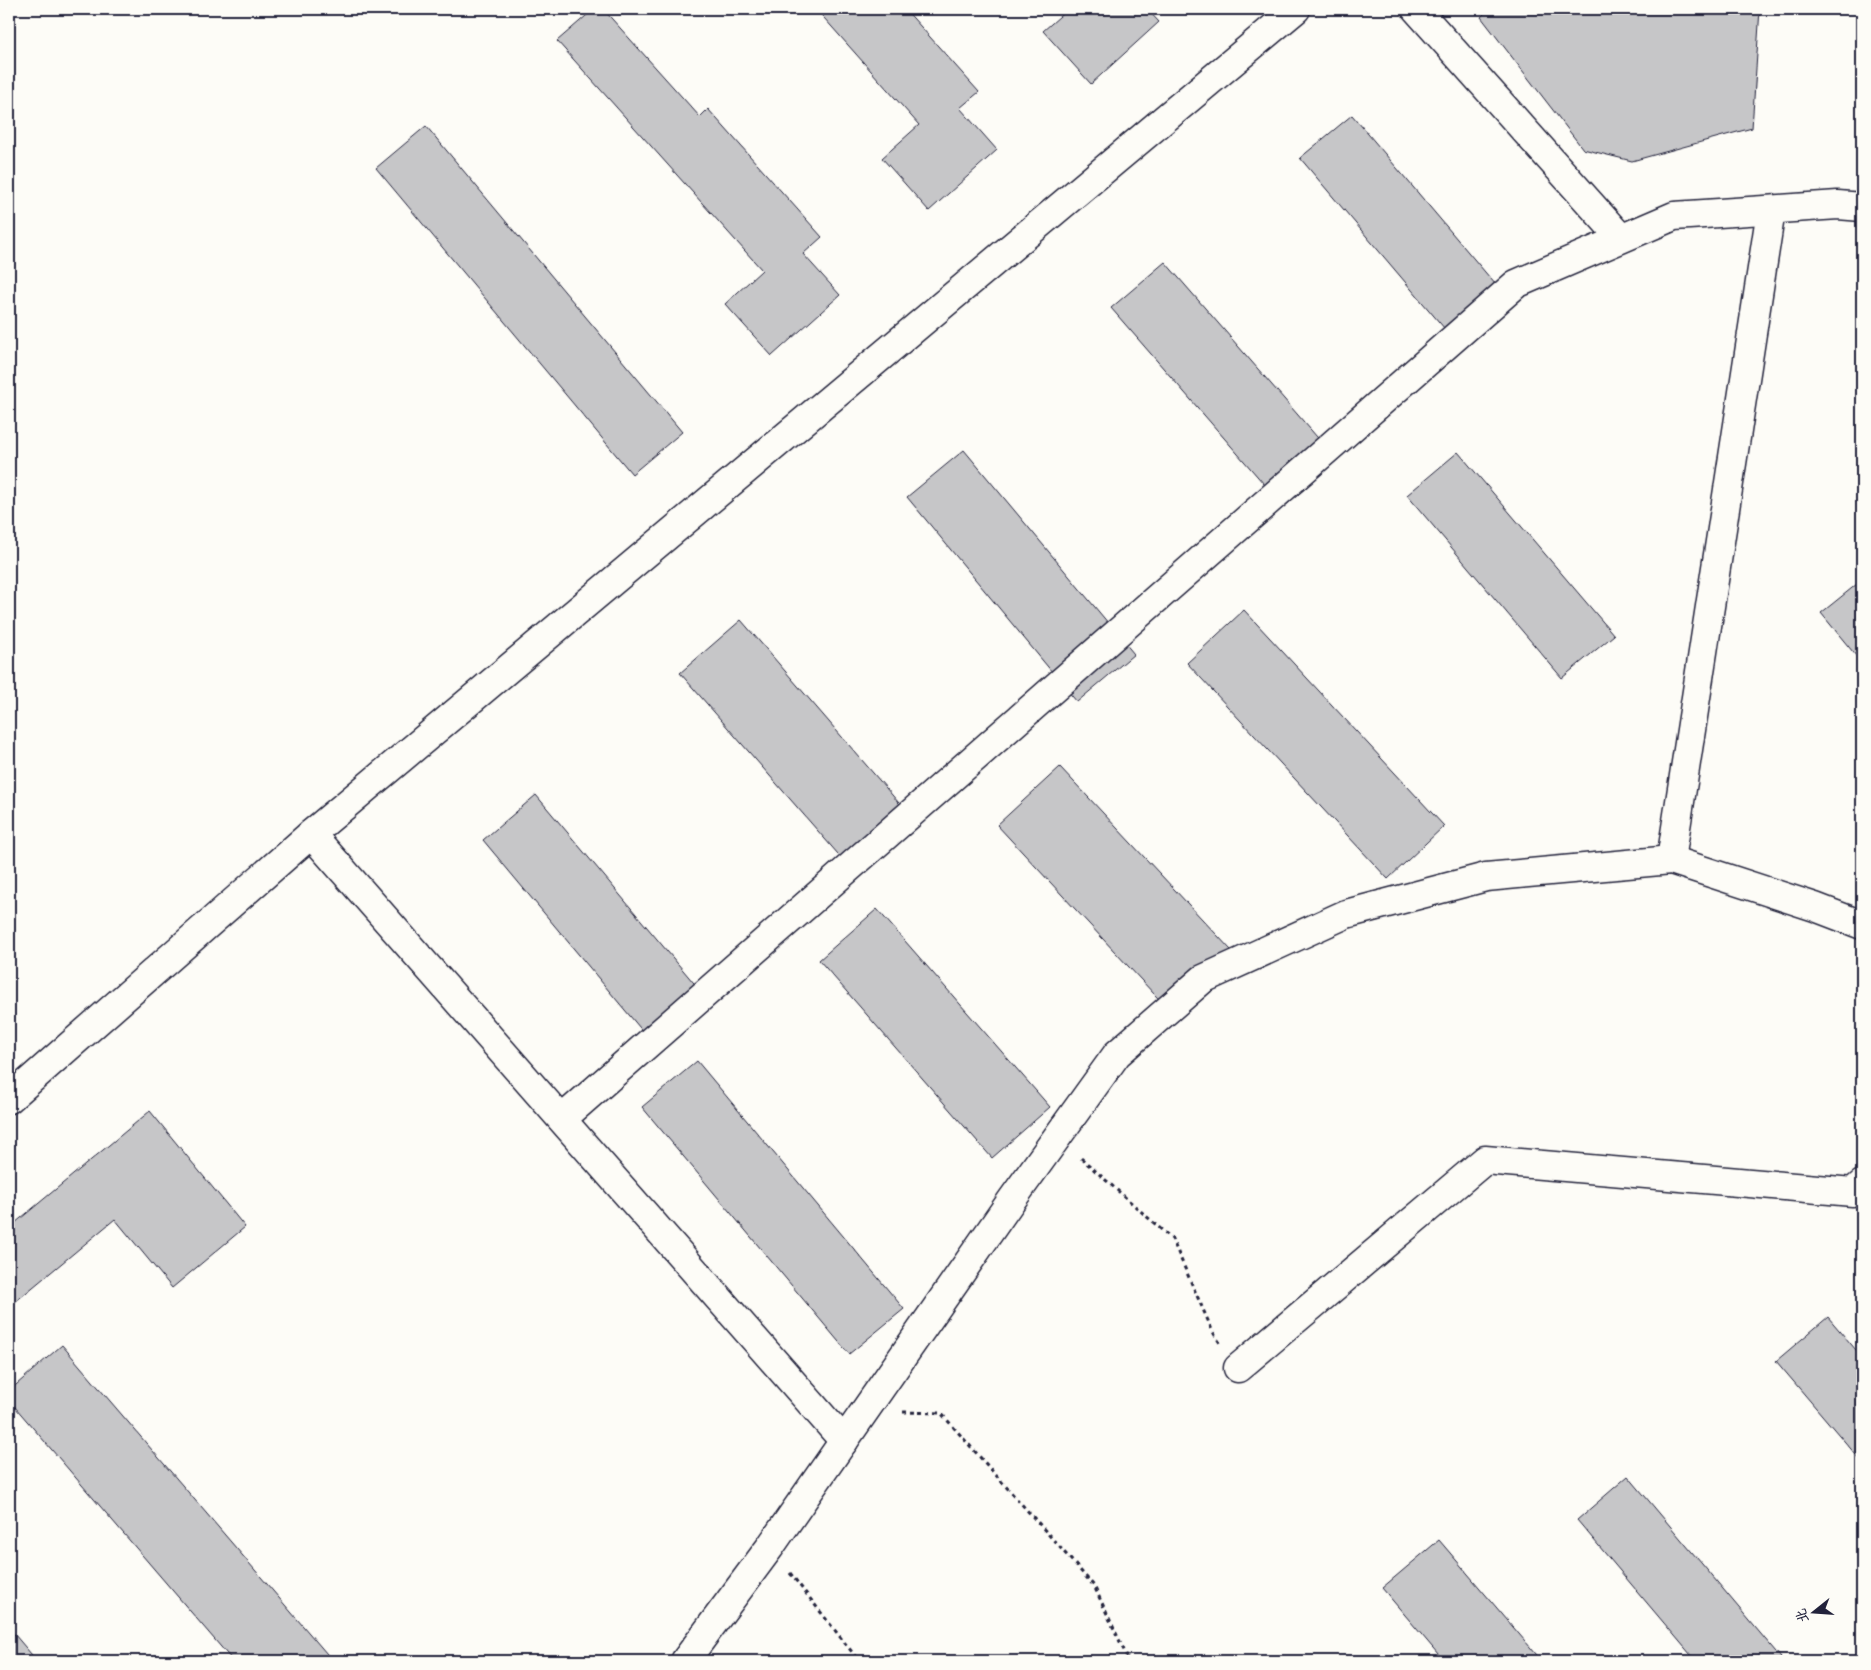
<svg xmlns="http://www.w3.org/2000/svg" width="1871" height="1670" font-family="'Patrick Hand','LXGW WenKai TC',sans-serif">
<rect width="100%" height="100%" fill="#fdfcf7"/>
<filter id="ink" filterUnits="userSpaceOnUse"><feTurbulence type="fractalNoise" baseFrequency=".02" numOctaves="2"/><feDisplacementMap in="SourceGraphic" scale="10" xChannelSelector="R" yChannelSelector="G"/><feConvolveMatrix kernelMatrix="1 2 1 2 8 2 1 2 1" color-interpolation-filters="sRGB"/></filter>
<g filter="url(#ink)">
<g fill="#c6c6c8" stroke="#22223b">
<polygon points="594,9 603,9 700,117 708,109 822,237 803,254 840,295 772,356 725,304 762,270 557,41"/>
<polygon points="816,9 905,9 979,92 960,108 997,150 929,211 882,158 919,125"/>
<polygon points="1068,9 1147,9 1159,22 1091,84 1043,31"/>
<polygon points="1489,9 1760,9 1752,128 1632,161 1583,149 1481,17"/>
<polygon points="1352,115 1507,298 1456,342 1300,158"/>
<polygon points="426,126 682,432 632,474 376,168"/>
<polygon points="1165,262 1337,460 1284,507 1111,308"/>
<polygon points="964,450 1134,654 1077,702 907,497"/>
<polygon points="1458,452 1614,635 1562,678 1407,495"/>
<polygon points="1862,580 1862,663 1821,613"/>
<polygon points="1244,610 1444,826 1388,879 1187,663"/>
<polygon points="741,620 905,810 845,862 680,673"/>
<polygon points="1060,767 1231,950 1168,1009 997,825"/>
<polygon points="536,795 704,995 650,1040 483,840"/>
<polygon points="877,909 1050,1107 992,1158 819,960"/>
<polygon points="697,1061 904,1309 849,1354 642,1107"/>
<polygon points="150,1111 245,1227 172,1288 115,1219 9,1307 9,1228"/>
<polygon points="1828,1317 1862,1357 1862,1462 1776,1361"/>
<polygon points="62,1345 333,1661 233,1661 9,1400 9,1391"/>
<polygon points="1628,1476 1781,1658 1777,1661 1696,1661 1577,1520"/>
<polygon points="1439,1540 1542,1661 1444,1661 1382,1588"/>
<polygon points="9,1628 37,1661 9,1661"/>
</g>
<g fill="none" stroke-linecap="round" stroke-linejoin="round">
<defs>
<g id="minor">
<polyline points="1416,9 1621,238"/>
<polyline points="311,834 844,1441"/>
<polyline points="1671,860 1771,210"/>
<polyline points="9,1099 311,834 1296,9"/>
<polyline points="562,1119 1516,284 1674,216 1838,205 1862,207"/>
<polyline points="1238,1368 1485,1160 1853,1192 1862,1184"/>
<polyline points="685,1661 770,1547 1011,1201 1117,1054 1203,979 1346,914 1486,877 1671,860 1815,907 1862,925"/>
</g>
</defs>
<use href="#minor" stroke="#22223b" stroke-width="31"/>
<g stroke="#22223b" stroke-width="3" stroke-dasharray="4 4" stroke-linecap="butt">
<polyline points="1081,1158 1172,1239 1213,1332 1220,1343"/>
<polyline points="903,1412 941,1413 1094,1586 1129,1661"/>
<polyline points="790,1573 859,1661"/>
</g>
<use href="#minor" stroke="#fdfcf7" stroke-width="28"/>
</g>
</g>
<rect width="1871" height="1670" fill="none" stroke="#fdfcf7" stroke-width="30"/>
<rect x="15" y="15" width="1841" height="1640" fill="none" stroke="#22223b" stroke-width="2" filter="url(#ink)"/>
<g transform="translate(1814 1612) rotate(253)" stroke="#fdfcf7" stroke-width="4" paint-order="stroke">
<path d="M0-4L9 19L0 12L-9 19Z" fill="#22223b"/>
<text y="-8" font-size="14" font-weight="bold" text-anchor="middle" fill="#22223b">北</text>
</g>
</svg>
